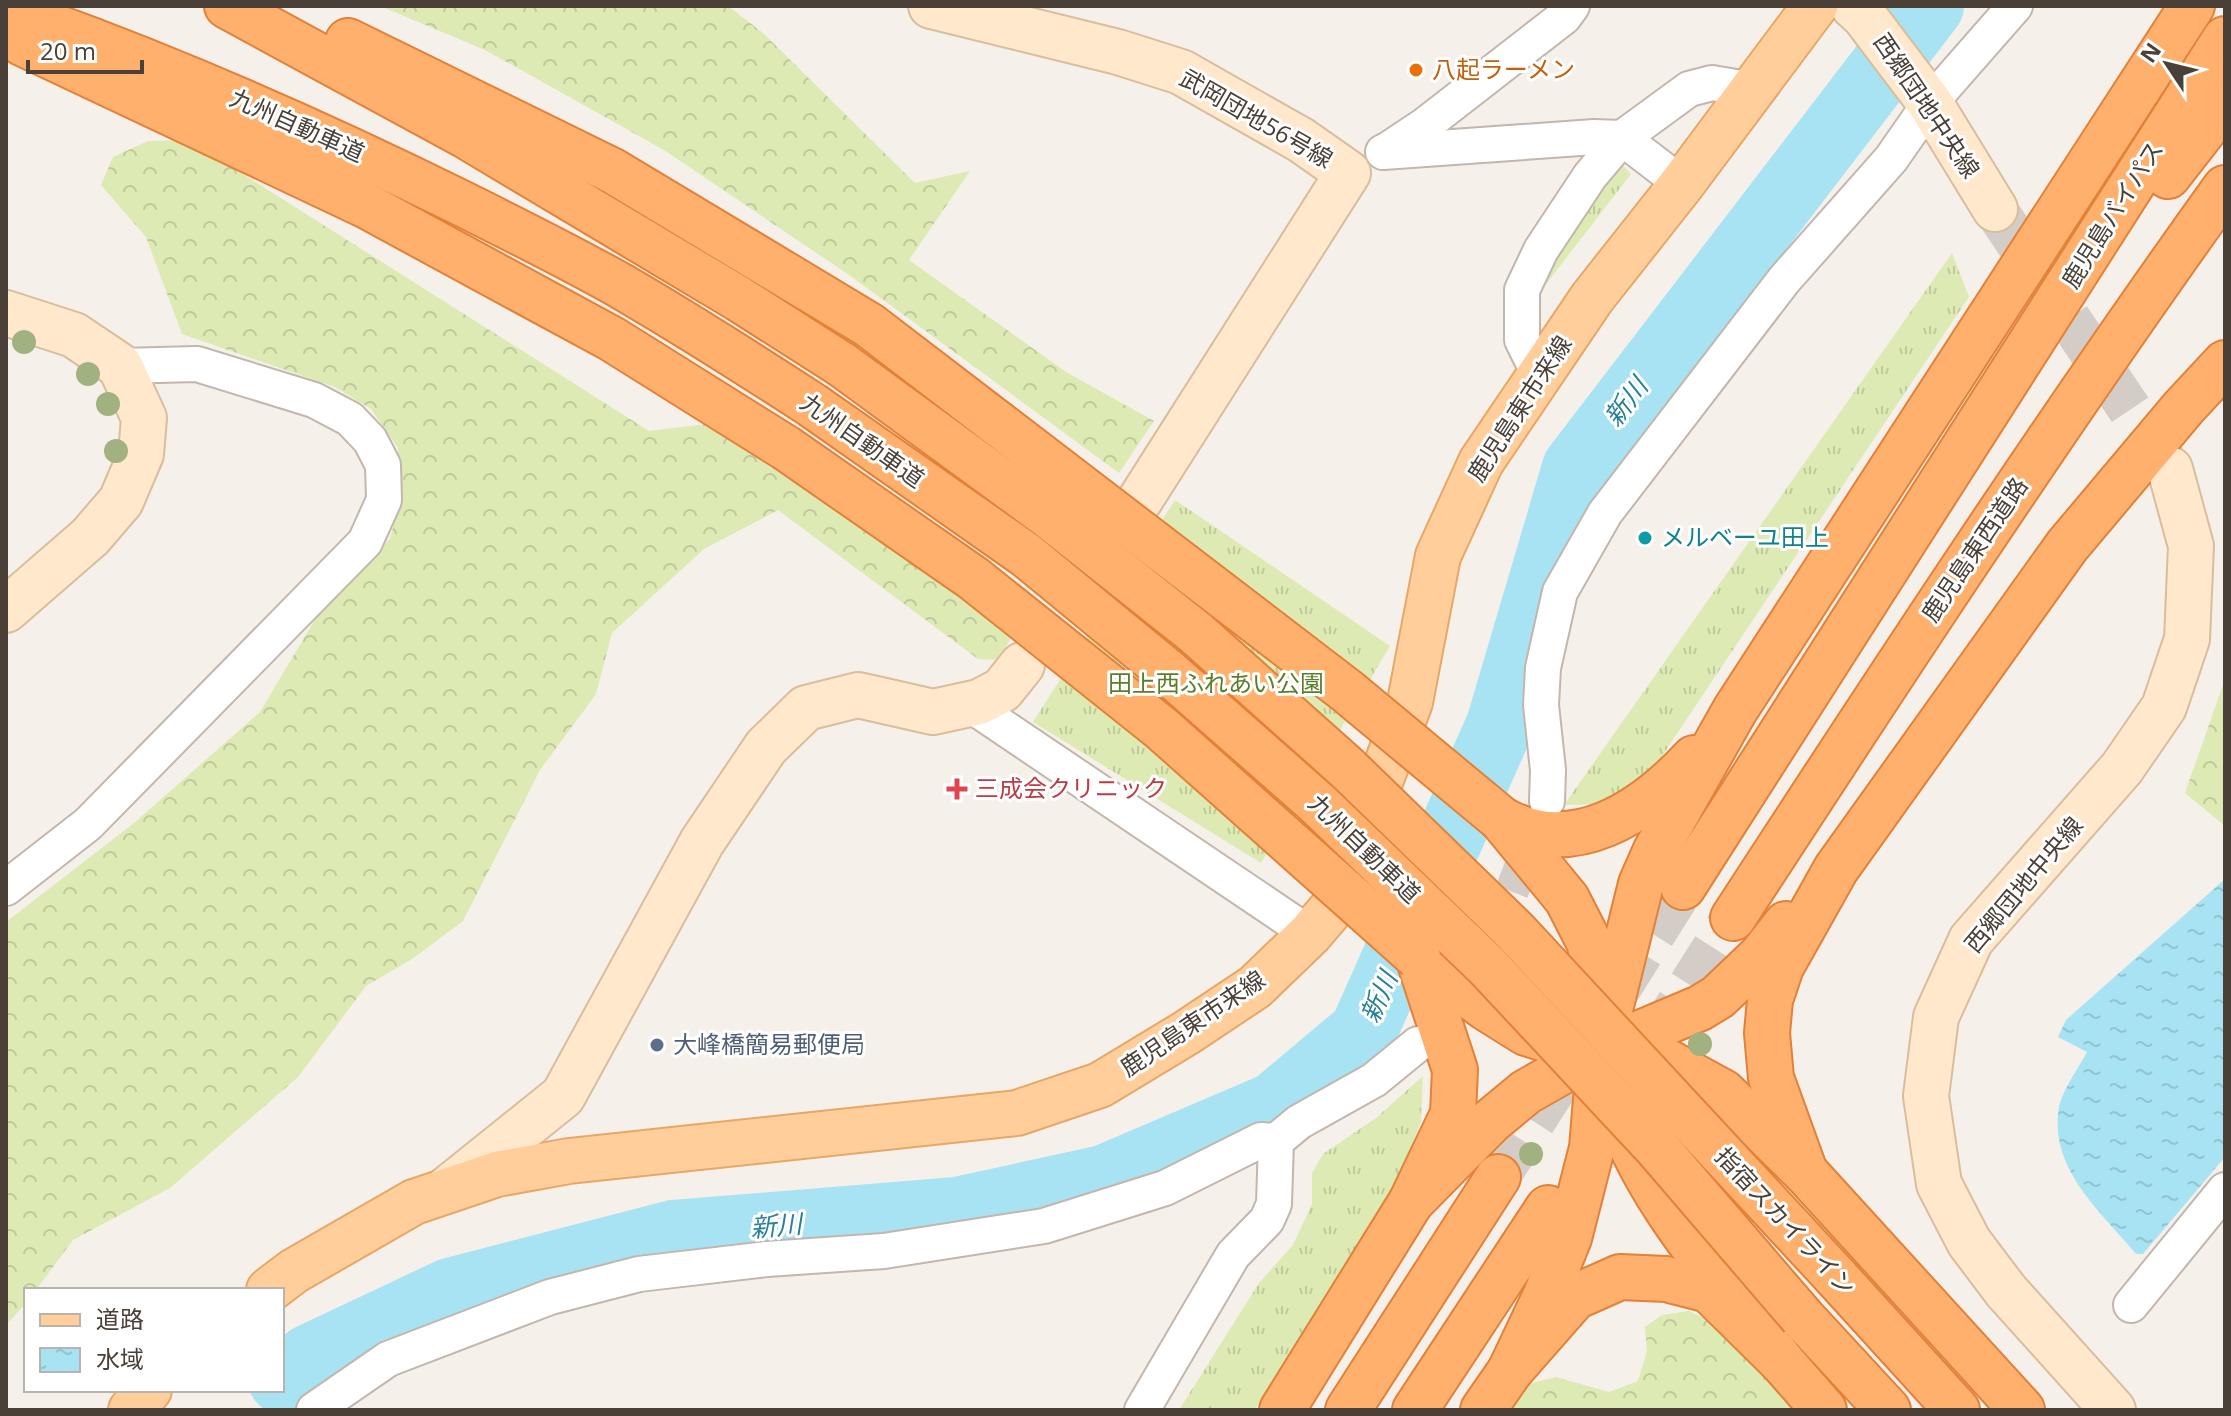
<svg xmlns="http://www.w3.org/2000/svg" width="2231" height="1416" font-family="'Open Sans','Noto Sans JP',sans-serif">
<defs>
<pattern id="grass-tufts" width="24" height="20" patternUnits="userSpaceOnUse" patternTransform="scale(2)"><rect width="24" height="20" fill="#ddeab3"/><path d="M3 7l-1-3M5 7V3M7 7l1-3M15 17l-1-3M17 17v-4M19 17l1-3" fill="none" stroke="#bfca9b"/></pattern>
<pattern id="forest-crowns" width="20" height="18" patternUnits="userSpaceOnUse" patternTransform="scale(2)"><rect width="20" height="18" fill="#ddeab3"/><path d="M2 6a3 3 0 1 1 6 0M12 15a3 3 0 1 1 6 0" fill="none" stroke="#bfca9b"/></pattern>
<pattern id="water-ripples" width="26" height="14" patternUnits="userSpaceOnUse" patternTransform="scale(2)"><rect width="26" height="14" fill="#a7e3f3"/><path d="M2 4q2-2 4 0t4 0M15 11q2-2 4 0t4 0" fill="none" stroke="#91c4d1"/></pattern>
</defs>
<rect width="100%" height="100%" fill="#f6f0eb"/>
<g fill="url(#grass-tufts)">
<polygon points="1615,166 1624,167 1631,174 1533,301 1550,259"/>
<polygon points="1952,253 1969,297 1648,777 1609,804 1564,805"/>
<polygon points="1175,500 1390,646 1261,863 1033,722"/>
<polygon points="1423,1076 1421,1121 1401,1174 1255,1410 1179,1410 1259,1283 1293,1245 1312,1204 1312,1173 1323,1154 1376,1118"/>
</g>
<g fill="url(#forest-crowns)">
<polygon points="380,6 728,6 763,33 915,183 970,171 909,260 1066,372 1154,421 1119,473 852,277 664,150 485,50"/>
<polygon points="189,140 649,431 715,423 1015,630 999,660 978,659 778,510 704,549 612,633 596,694 540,770 463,921 412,959 366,986 298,1077 170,1188 73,1240 36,1290 26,1290 26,1303 6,1325 6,922 134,823 260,712 323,606 390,539 401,496 398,448 371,409 335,387 182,334 146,237 101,185 113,157 148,141"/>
<polygon points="2225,679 2225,826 2185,793"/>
<polygon points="1689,1311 1714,1323 1794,1410 1510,1410 1528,1384 1556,1377 1609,1392 1638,1381 1647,1351 1645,1327 1662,1315"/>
</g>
<path fill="url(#water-ripples)" d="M2225 879V1157L2143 1254H2136C2101 1212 2048 1168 2059 1107 2062 1091 2079 1067 2087 1052L2058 1037 2066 1020Z"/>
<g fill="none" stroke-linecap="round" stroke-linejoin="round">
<polyline stroke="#a7e3f3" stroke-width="68" points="282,1380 310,1358 450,1292 674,1234 957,1211 1104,1179 1275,1106 1363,1032 1500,725 1576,468 1930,6"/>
<polyline stroke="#d4cdc7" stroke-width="34" stroke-dasharray="34 17" stroke-linecap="butt" points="1493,939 1535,832"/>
<polyline stroke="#d4cdc7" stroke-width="44" stroke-dasharray="44 22" stroke-linecap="butt" points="1995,209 2170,469"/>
<g stroke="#d4cdc7" stroke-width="44" stroke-dasharray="44 22" stroke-linecap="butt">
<polyline points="1618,990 1683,887"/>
<polyline points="1655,1041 1733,918"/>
<polyline points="1498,1177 1574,1058"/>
</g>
<defs>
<g id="street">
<polyline points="1386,151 1425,125 1564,17 1572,6"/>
<polyline points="1383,152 1594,137 1622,138 1682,184"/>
<polyline points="1540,376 1522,340 1522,290 1541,250 1590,176 1622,138 1689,89 1712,83 1753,90"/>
<polyline points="969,704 1310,934"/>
<polyline points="1547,801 1548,770 1541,705 1543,668 1560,592 1605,513 1784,280 1891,159 1930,103 2015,6"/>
<polyline points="6,888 88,824 365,542 384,500 383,465 370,440 350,419 314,400 197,364 120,366"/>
<polyline points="2131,1305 2225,1190"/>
<polyline points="314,1410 388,1359 550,1297 639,1274 767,1259 884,1251 1044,1226 1165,1188 1261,1140 1276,1141"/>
<polyline points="1142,1410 1233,1255 1267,1220 1274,1204 1276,1141 1299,1122 1374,1080 1418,1044"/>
</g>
<g id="secondary">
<polyline points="931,6 1118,52 1181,72 1301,140 1348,173 1140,500"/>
<polyline points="1853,6 1864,16 1930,103 1995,209"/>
<polyline points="6,313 74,335 120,366 144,418 141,454 121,501 90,537 6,610"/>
<polyline points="446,1190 563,1096 702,842 766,747 806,708 858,695 933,712 979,702 1002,690 1022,665"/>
<polyline points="2113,1410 2006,1291 1969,1242 1939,1184 1926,1096 1936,1017 1971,940 2122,768 2164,707 2187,639 2191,546 2170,469"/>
</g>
<g id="primary">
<polyline points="269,1290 294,1271 414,1202 497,1174 569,1161 1017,1113 1100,1085 1186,1033 1255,987 1310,934 1333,907 1410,702 1438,556 1481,462 1592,298 1682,184 1815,6"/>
<polyline points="131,1410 149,1390"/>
</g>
<g id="highway">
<polyline points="227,6 466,136 739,299 841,364"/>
<path d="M6 9C161 63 311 129 459 202 513 229 568 256 621 286 686 324 749 364 812 405"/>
<polyline points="348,41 613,171 869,325"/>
<polyline points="22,43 365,205 612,339 786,448"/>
<polyline points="2168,176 2225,103"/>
<polyline points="1501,819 1567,899 1590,944 1598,1017"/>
<path d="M1501 819C1573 860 1644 812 1694 758"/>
<polyline points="1683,887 2225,39"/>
<path d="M1733 918C1893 672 2054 426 2225 188"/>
<polyline points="1418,957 1486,1008 1526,1033 1572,1047 1668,1062 1723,1092 1805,1172 2022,1410"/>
<path d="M1614 1100C1640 1193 1724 1285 1782 1362"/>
<polyline points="1805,1172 1771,1078 1767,1033 1770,1000 1781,967 1836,869 2067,546 2184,407 2225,363"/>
<polyline points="1411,1202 1491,1121 1526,1092 1600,1050 1700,1008 1718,997 1760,957 1786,924"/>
<polyline points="1836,1277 1957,1410"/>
<polyline points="1802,1317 1888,1410"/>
<polyline points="1510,1371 1545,1297 1569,1238 1592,1148 1600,1050 1641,884 1656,850 1735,710 2192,6"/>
<polyline points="1282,1410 1411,1202 1453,1114 1455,1070 1418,957"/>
<polyline points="1348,1410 1498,1177"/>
<polyline points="1415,1410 1548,1208"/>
<polyline points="1483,1410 1510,1371 1575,1297 1620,1277 1666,1279 1709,1290 1782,1362 1824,1410"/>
</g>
</defs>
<use href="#street" stroke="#c2b6ad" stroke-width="38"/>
<use href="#secondary" stroke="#d9bd9c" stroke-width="48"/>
<use href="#primary" stroke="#e7a767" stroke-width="48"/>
<use href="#highway" stroke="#e28139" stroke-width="48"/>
<use href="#street" stroke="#fff" stroke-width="34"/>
<use href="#secondary" stroke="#ffe8cc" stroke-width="44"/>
<use href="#primary" stroke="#ffce9b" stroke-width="44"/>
<use href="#highway" stroke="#ffb06d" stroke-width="44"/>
<defs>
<g id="highway-bridge">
<polyline points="869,325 1347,691 1501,819"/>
<polyline points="841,364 1050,517 1196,633 1347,768 1516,932 1836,1277"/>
<polyline points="812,405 1026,555 1167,671 1317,803 1488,967 1656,1147 1802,1317"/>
<polyline points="786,448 973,578 1161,728 1418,957"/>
</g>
</defs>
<use href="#highway-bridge" stroke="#e28139" stroke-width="48" stroke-linecap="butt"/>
<use href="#highway-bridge" stroke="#ffb06d" stroke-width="44"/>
</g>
<g fill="#a1b280">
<circle cx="24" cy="342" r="12"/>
<circle cx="88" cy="374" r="12"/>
<circle cx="108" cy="404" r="12"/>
<circle cx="116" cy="451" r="12"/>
<circle cx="1700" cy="1044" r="12"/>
<circle cx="1531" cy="1154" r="12"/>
</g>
<circle fill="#e8710a" stroke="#fff" stroke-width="3" cx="1416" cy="70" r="8"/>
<circle fill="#0f9aa8" stroke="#fff" stroke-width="3" cx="1645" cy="538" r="8"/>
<path fill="#e0444e" stroke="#fff" stroke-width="3" d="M953 777h8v8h8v8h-8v8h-8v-8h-8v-8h8z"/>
<circle fill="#5c6f8a" stroke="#fff" stroke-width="3" cx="657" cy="1045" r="8"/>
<g text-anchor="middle" stroke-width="6" stroke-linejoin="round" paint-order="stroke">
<g font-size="24" fill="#c56008" stroke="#fff" text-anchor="start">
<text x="1432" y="78">八起ラーメン</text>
</g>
<g font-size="24" fill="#4a4038" stroke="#fff">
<text transform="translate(1926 106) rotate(56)" y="8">西郷団地中央線</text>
<text transform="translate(1256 119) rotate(30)" y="8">武岡団地56号線</text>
<text transform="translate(297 126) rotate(24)" y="8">九州自動車道</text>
<text transform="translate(2113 215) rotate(-58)" y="8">鹿児島バイパス</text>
<text transform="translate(1520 409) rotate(-57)" y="8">鹿児島東市来線</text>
<text transform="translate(862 441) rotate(35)" y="8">九州自動車道</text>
<text transform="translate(1975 550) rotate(-56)" y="8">鹿児島東西道路</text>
<text transform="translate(1364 849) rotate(44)" y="8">九州自動車道</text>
<text transform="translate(2024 885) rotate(-50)" y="8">西郷団地中央線</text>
<text transform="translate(1193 1024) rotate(-34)" y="8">鹿児島東市来線</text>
<text transform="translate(1785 1222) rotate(47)" y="8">指宿スカイライン</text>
</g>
<g font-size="24" fill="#0d838f" stroke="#fff" text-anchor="start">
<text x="1661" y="546">メルベーユ田上</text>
</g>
<g font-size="24" fill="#5b7f29" stroke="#fff">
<text x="1216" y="692">田上西ふれあい公園</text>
</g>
<g font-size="24" fill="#be3a42" stroke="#fff" text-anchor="start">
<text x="975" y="797">三成会クリニック</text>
</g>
<g font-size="24" fill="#4e5e75" stroke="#fff" text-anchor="start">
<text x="673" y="1053">大峰橋簡易郵便局</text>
</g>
<g font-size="26" font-style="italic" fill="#278099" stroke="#fff">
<text transform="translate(1626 402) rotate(-53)" y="9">新川</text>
<text transform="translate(1379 997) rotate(-66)" y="9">新川</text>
<text transform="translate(776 1226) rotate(-5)" y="9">新川</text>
</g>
</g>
<rect width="2231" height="1416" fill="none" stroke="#4a4038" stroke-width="16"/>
<rect x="24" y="1288" width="260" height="104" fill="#ffffff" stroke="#b7b3af" stroke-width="2"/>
<rect x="40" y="1314" width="40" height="12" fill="#ffce9b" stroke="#b7b3af" stroke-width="2"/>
<text x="96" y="1328" font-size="24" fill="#4a4038">道路</text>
<rect x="40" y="1348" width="40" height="24" fill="url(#water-ripples)" stroke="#b7b3af" stroke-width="2"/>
<text x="96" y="1368" font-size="24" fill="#4a4038">水域</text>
<g transform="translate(2167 64) rotate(305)" stroke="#ffffff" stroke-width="6" paint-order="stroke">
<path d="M0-6L14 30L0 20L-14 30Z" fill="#4a4038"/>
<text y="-12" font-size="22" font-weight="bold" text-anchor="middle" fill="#4a4038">N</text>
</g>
<path d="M28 60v12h114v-12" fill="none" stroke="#4a4038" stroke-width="4"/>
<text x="40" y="60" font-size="24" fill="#4a4038" stroke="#ffffff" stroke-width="6" paint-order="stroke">20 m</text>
</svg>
